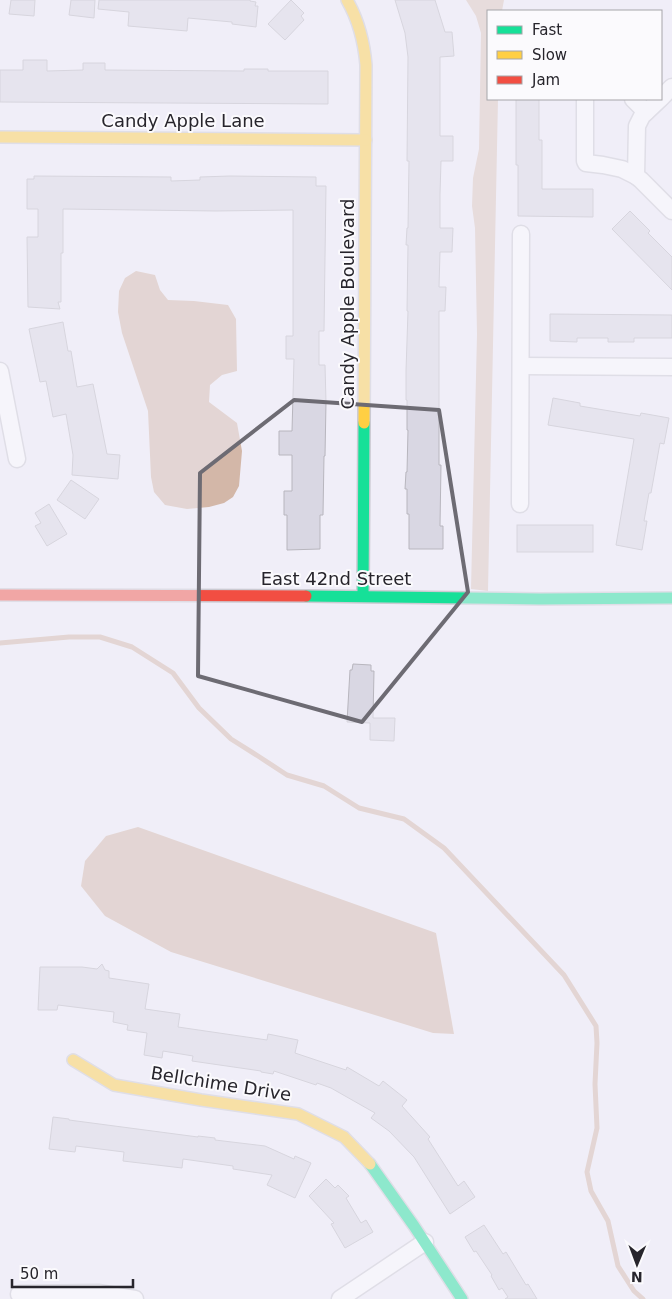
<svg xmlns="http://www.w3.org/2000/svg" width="672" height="1299" font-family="'DejaVu Sans',sans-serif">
<rect width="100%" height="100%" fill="#f0eef8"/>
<polygon fill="#dbc5bb" points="466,0 504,0 502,11 488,11 488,99 498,99 488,591 471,589 477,334 475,228 472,206 473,178 479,149 481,33 476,16"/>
<g fill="#d3b7a8">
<polygon points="136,271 155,275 160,290 168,300 194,301 228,305 236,319 237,371 222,375 210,385 209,402 237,423 242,451 239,486 233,497 224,503 209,507 187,509 165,505 154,492 151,477 148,411 122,333 118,312 119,291 125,278"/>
<polygon points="138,827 436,933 454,1034 433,1033 171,952 105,916 81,886 85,861 106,836"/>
</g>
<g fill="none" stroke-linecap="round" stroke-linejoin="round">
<polyline stroke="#d3b7a8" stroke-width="5" points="0,643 69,637 100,637 132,647 173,673 199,708 231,739 258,756 287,775 324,786 359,808 404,819 444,848 564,975 596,1026 597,1043 595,1084 597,1128 587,1172 591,1191 608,1221 618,1266 634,1291 643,1299"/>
</g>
<g fill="#d9d7e3" stroke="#b8b6be">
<polygon points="11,0 35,0 34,16 9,14"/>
<polygon points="71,0 95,0 94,18 69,15"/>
<polygon points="99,0 250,0 250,1 256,2 255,6 258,6 256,27 232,24 232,22 188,18 187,31 128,26 129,12 98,9"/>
<polygon points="291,0 304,13 301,16 304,20 285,40 268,24"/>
<polygon points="395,0 435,0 445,32 452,32 454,56 440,57 440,136 453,136 453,161 441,161 440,194 440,228 453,228 452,252 440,252 439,287 446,287 445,311 439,311 439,465 441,465 440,526 443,526 443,549 409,549 409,514 407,514 407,489 405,489 406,472 407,472 408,430 407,430 407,400 406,400 406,371 408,311 407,311 408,245 406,245 407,228 408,228 409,161 407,161 408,57 405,33"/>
<polygon points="23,60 47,60 47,71 83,70 83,63 105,63 105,70 244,71 244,69 268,69 268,71 328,71 328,104 0,102 0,70 23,70"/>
<polygon points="516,99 539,99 539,140 542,140 542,189 593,189 593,217 518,216 518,165 516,165"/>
<polygon points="34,176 171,177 171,181 200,180 200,177 230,176 316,177 316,186 326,186 324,331 319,331 319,365 325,365 326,402 325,456 324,456 323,515 320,515 320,549 287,550 287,515 284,515 284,491 292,491 292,455 279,455 279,431 292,431 294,359 286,359 286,336 293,336 293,210 216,211 63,209 63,253 61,253 61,302 58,302 60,309 28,307 27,237 38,237 38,209 27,209 27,179 34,179"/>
<polygon points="630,211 650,231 648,233 672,257 672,290 612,229"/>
<polygon points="550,314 672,315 672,338 634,338 634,342 608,342 608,338 577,338 577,342 550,341"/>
<polygon points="63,322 68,351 71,351 77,387 93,384 107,454 120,455 118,479 72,475 73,455 66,414 53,417 46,381 40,382 29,329"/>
<polygon points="553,398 580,403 580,406 640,416 641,413 669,418 664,444 660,443 651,493 649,493 644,521 647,521 642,550 616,545 634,439 548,425"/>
<polygon points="71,480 99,499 85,519 57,500"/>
<polygon points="49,504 67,534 47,546 35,526 41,523 35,513"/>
<rect x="517" y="525" width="76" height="27"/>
<polygon points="353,664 371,665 371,671 374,671 373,718 395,718 394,741 370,740 370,723 347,722 350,670 352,670"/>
<polygon points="102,964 105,970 109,971 109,978 149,984 145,1009 180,1014 178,1027 267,1040 268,1034 298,1040 295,1053 346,1070 347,1067 379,1086 383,1081 407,1100 402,1106 430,1137 428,1139 458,1186 464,1181 475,1197 450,1214 414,1157 389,1131 371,1118 375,1113 331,1088 317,1083 316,1085 274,1071 273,1074 261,1072 261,1071 192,1061 193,1056 163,1051 162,1058 144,1055 147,1033 127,1030 128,1025 113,1022 114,1012 58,1005 57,1010 38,1010 40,967 82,967 97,969"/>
<polygon points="53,1117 69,1119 69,1120 198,1137 198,1136 215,1138 215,1140 265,1146 294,1159 295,1156 311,1163 295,1198 267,1185 272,1175 233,1169 233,1166 183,1159 182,1168 123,1161 124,1152 76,1146 75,1152 49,1149"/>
<polygon points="326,1179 335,1188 338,1185 349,1196 346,1198 361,1223 366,1220 373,1232 345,1248 331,1224 334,1223 309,1196"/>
<polygon points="484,1225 503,1254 506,1252 526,1285 528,1284 537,1299 505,1299 508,1297 502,1288 499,1290 491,1276 492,1275 476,1251 474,1252 465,1237"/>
</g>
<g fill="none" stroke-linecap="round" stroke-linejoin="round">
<defs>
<g id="street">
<polyline points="661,98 672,87"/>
<polyline points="585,99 585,161 586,163 603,165 622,169 636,176"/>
<polyline points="633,99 646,112"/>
<polyline points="660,99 642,116 637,126 636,176 641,180 672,211"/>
<polyline points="521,366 672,367"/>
<polyline points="0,371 17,459"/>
<polyline points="520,504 521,234"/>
<polyline points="19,1294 98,1293 135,1299"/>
<polyline points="340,1299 425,1242"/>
</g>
<g id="fast">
<polyline points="306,596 540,599 672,598"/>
<polyline points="363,596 364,423"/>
<polyline points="370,1164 414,1226 462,1299"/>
</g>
<g id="slow">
<path d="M347 0C359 21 364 41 366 65L364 423"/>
<polyline points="0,137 366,140"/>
<polyline points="73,1060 114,1085 201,1100 298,1114 344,1137 370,1164"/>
</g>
<polyline id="jam" points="0,595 306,596"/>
</defs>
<use href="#street" stroke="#cbcad2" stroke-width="19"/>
<use href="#fast" stroke="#cbcad2" stroke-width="14"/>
<use href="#slow" stroke="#cbcad2" stroke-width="14"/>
<use href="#jam" stroke="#cbcad2" stroke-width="14"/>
<use href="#street" stroke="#fdfcfe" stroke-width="16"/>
<use href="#fast" stroke="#16e098" stroke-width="11"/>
<use href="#slow" stroke="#ffcf43" stroke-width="11"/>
<use href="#jam" stroke="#f24e42" stroke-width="11"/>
</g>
<path d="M0 0H672V1299H0ZM294 400 439 410 468 592 362 722 198 676 200 473Z" fill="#f0eef8" fill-opacity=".55" fill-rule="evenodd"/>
<path fill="none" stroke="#6d6b73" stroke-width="4" stroke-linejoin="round" d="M294 400 439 410 468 592 362 722 198 676 200 473Z"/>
<g text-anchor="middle" stroke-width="4" stroke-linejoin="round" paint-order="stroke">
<g font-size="18" fill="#27252c" stroke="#fbfafd">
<text x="183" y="127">Candy Apple Lane</text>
<text transform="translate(348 304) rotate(-90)" y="6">Candy Apple Boulevard</text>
<text x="336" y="585">East 42nd Street</text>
<text transform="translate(221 1084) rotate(9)" y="6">Bellchime Drive</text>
</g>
</g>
<rect x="487" y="10" width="175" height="90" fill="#fbfafd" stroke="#a6a5a9"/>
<rect x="497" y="26" width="25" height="8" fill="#16e098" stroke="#a6a5a9"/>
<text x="532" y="35" font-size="15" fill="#27252c">Fast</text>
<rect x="497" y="51" width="25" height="8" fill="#ffcf43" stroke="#a6a5a9"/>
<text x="532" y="60" font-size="15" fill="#27252c">Slow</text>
<rect x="497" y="76" width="25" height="8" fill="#f24e42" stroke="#a6a5a9"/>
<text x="532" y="85" font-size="15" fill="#27252c">Jam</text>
<g transform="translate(637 1264) rotate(181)" stroke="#fbfafd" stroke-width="4" paint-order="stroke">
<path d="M0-4L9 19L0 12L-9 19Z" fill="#27252c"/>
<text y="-8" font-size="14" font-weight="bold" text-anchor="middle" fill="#27252c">N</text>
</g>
<path d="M12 1279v8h121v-8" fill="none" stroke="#27252c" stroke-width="2.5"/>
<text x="20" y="1279" font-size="15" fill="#27252c" stroke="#fbfafd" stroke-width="4" paint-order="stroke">50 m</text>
</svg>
